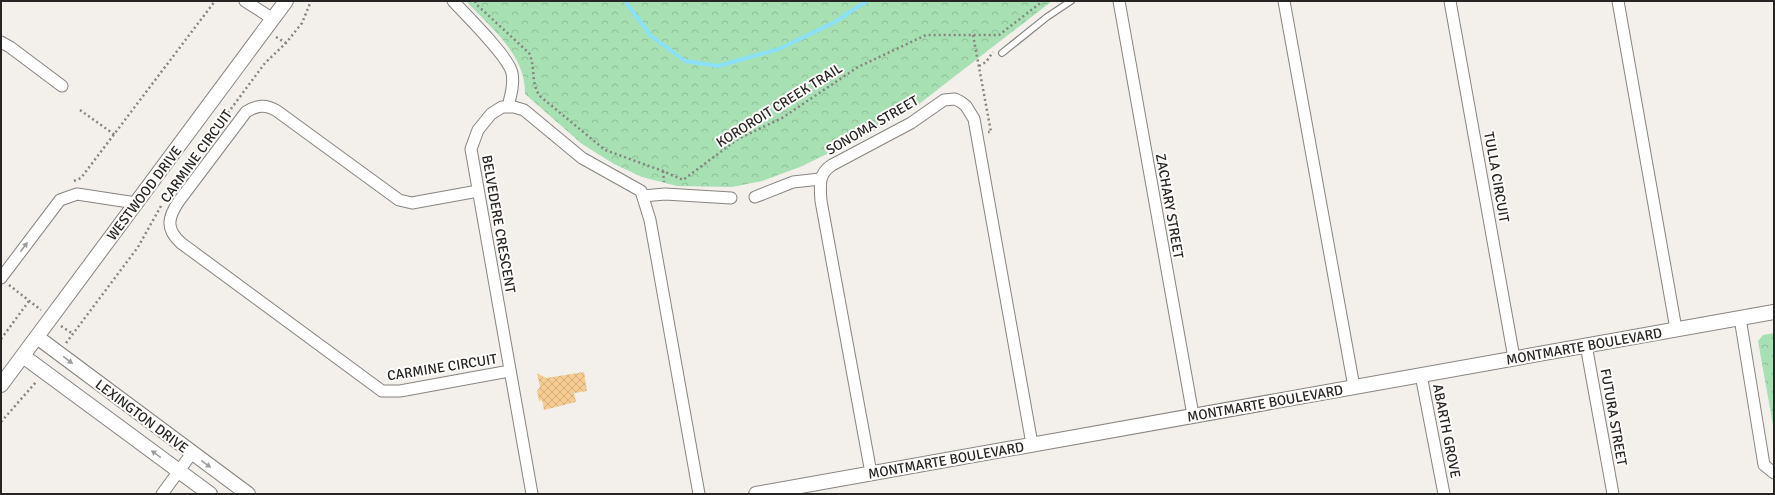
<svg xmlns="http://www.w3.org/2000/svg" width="1775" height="495" font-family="Signika,sans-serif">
<defs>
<pattern id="forest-crowns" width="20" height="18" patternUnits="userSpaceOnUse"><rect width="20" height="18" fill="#a7e0b3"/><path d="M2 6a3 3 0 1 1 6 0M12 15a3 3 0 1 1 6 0" fill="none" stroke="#90c09a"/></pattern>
<pattern id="building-cross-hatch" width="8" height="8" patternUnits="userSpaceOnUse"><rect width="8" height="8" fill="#f7cc92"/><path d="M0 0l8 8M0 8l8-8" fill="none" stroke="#d4af7e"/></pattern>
</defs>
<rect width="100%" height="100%" fill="#f3efea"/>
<g fill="url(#forest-crowns)">
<path d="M466 1H1052L910 111 866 135 800 167 762 181 732 187 677 186 642 177 614 164 582 144 525 94C526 55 491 28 466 1Z"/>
<polygon points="1774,333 1774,431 1758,341 1763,335"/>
</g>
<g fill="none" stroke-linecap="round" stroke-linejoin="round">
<polyline stroke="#8ae0f7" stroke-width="4" points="625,1 651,36 685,61 718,66 779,49 833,23 867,1"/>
</g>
<polygon fill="url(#building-cross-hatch)" points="584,372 587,391 574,393 576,402 544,410 542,400 539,401 537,391 540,387 537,373 546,378"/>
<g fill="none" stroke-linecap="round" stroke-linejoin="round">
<defs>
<polyline id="service" points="1002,53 1047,17 1071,1"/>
<g id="minor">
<polyline points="245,1 273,19"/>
<path d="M453 1C466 15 509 57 512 73 514 84 511 95 508 106"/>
<polyline points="1119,1 1193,415"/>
<polyline points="1284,1 1354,387"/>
<polyline points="1450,1 1514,358"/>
<polyline points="1618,1 1676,329"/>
<polyline points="1,42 10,47 62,86"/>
<path d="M478 191 412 203 399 200 277 111C266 104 257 105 246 112L179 201C168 217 165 229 181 243L382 391H400L510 371"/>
<polyline points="643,196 665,194 731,198"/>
<polyline points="755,197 793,182 820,179"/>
<polyline points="1,278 60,200 77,194 136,203"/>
<polyline points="1740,318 1764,465 1774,473"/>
<polyline points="1586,345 1613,494"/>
<polyline points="1421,375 1444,494"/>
<path d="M871 473 821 201C820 185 818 174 832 165L911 123 944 100 955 99 961 102 966 106 974 119 1032 444"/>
<polyline points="162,494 192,453"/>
<polyline points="532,494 471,149 478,130 491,114 502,107 514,107 524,110 582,158 641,191 650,220 699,494"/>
</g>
<g id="tertiary">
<polyline points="37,337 248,494"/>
<polyline points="23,356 210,494"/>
<polyline points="1,385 286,1"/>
<polyline points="756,494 1774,312"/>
</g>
</defs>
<use href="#service" stroke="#888480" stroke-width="8"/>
<use href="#minor" stroke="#888480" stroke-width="13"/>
<use href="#tertiary" stroke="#888480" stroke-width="16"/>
<g stroke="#868380" stroke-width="2.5" stroke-dasharray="2 3" stroke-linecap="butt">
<path d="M475 1 476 4 529 53C536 67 530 85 541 97L605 150 663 171 683 180 738 139 782 118 858 67 926 35H999L1043 1"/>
<polyline points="973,35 991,132 988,132"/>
<polyline points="276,37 286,43"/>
<polyline points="979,66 986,62 993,52"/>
<polyline points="80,110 115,135"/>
<polyline points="216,129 265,63 286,43 302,23 311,1"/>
<polyline points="663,171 664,182"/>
<polyline points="74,181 81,178 215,1"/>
<polyline points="9,285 41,310"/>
<polyline points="61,326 73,334"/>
<polyline points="1,339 29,301"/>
<polyline points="66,343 138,247 161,206"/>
<polyline points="1,422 36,382"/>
</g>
<use href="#service" stroke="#fff" stroke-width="5.5"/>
<use href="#minor" stroke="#fff" stroke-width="11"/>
<use href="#tertiary" stroke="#fff" stroke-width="14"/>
</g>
<defs><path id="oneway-solid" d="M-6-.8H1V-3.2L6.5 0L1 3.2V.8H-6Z"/></defs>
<g fill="#9e9d9c">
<use href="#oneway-solid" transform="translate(24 247) rotate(-53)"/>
<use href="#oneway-solid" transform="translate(68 360) rotate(37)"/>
<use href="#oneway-solid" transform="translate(156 454) rotate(-144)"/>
<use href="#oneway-solid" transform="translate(206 464) rotate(36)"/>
</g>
<g text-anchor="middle" stroke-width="4" stroke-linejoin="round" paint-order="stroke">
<g font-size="14" fill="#272524" stroke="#fefdfb">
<text transform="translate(779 105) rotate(-32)" y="5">KOROROIT CREEK TRAIL</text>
<text transform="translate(872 125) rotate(-30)" y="5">SONOMA STREET</text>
<text transform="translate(196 156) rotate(-54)" y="5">CARMINE CIRCUIT</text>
<text transform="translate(1497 177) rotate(80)" y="5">TULLA CIRCUIT</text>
<text transform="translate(144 193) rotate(-53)" y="5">WESTWOOD DRIVE</text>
<text transform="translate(1170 206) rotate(80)" y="5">ZACHARY STREET</text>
<text transform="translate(499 224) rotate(80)" y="5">BELVEDERE CRESCENT</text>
<text transform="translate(1584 346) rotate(-10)" y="5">MONTMARTE BOULEVARD</text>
<text transform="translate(442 367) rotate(-9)" y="5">CARMINE CIRCUIT</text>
<text transform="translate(1265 403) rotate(-10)" y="5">MONTMARTE BOULEVARD</text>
<text transform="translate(142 416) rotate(37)" y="5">LEXINGTON DRIVE</text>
<text transform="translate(1614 417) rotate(80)" y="5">FUTURA STREET</text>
<text transform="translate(1447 431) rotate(79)" y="5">ABARTH GROVE</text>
<text transform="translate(946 460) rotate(-10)" y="5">MONTMARTE BOULEVARD</text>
</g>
</g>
<rect width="1775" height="495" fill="none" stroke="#272524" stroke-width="4"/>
</svg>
